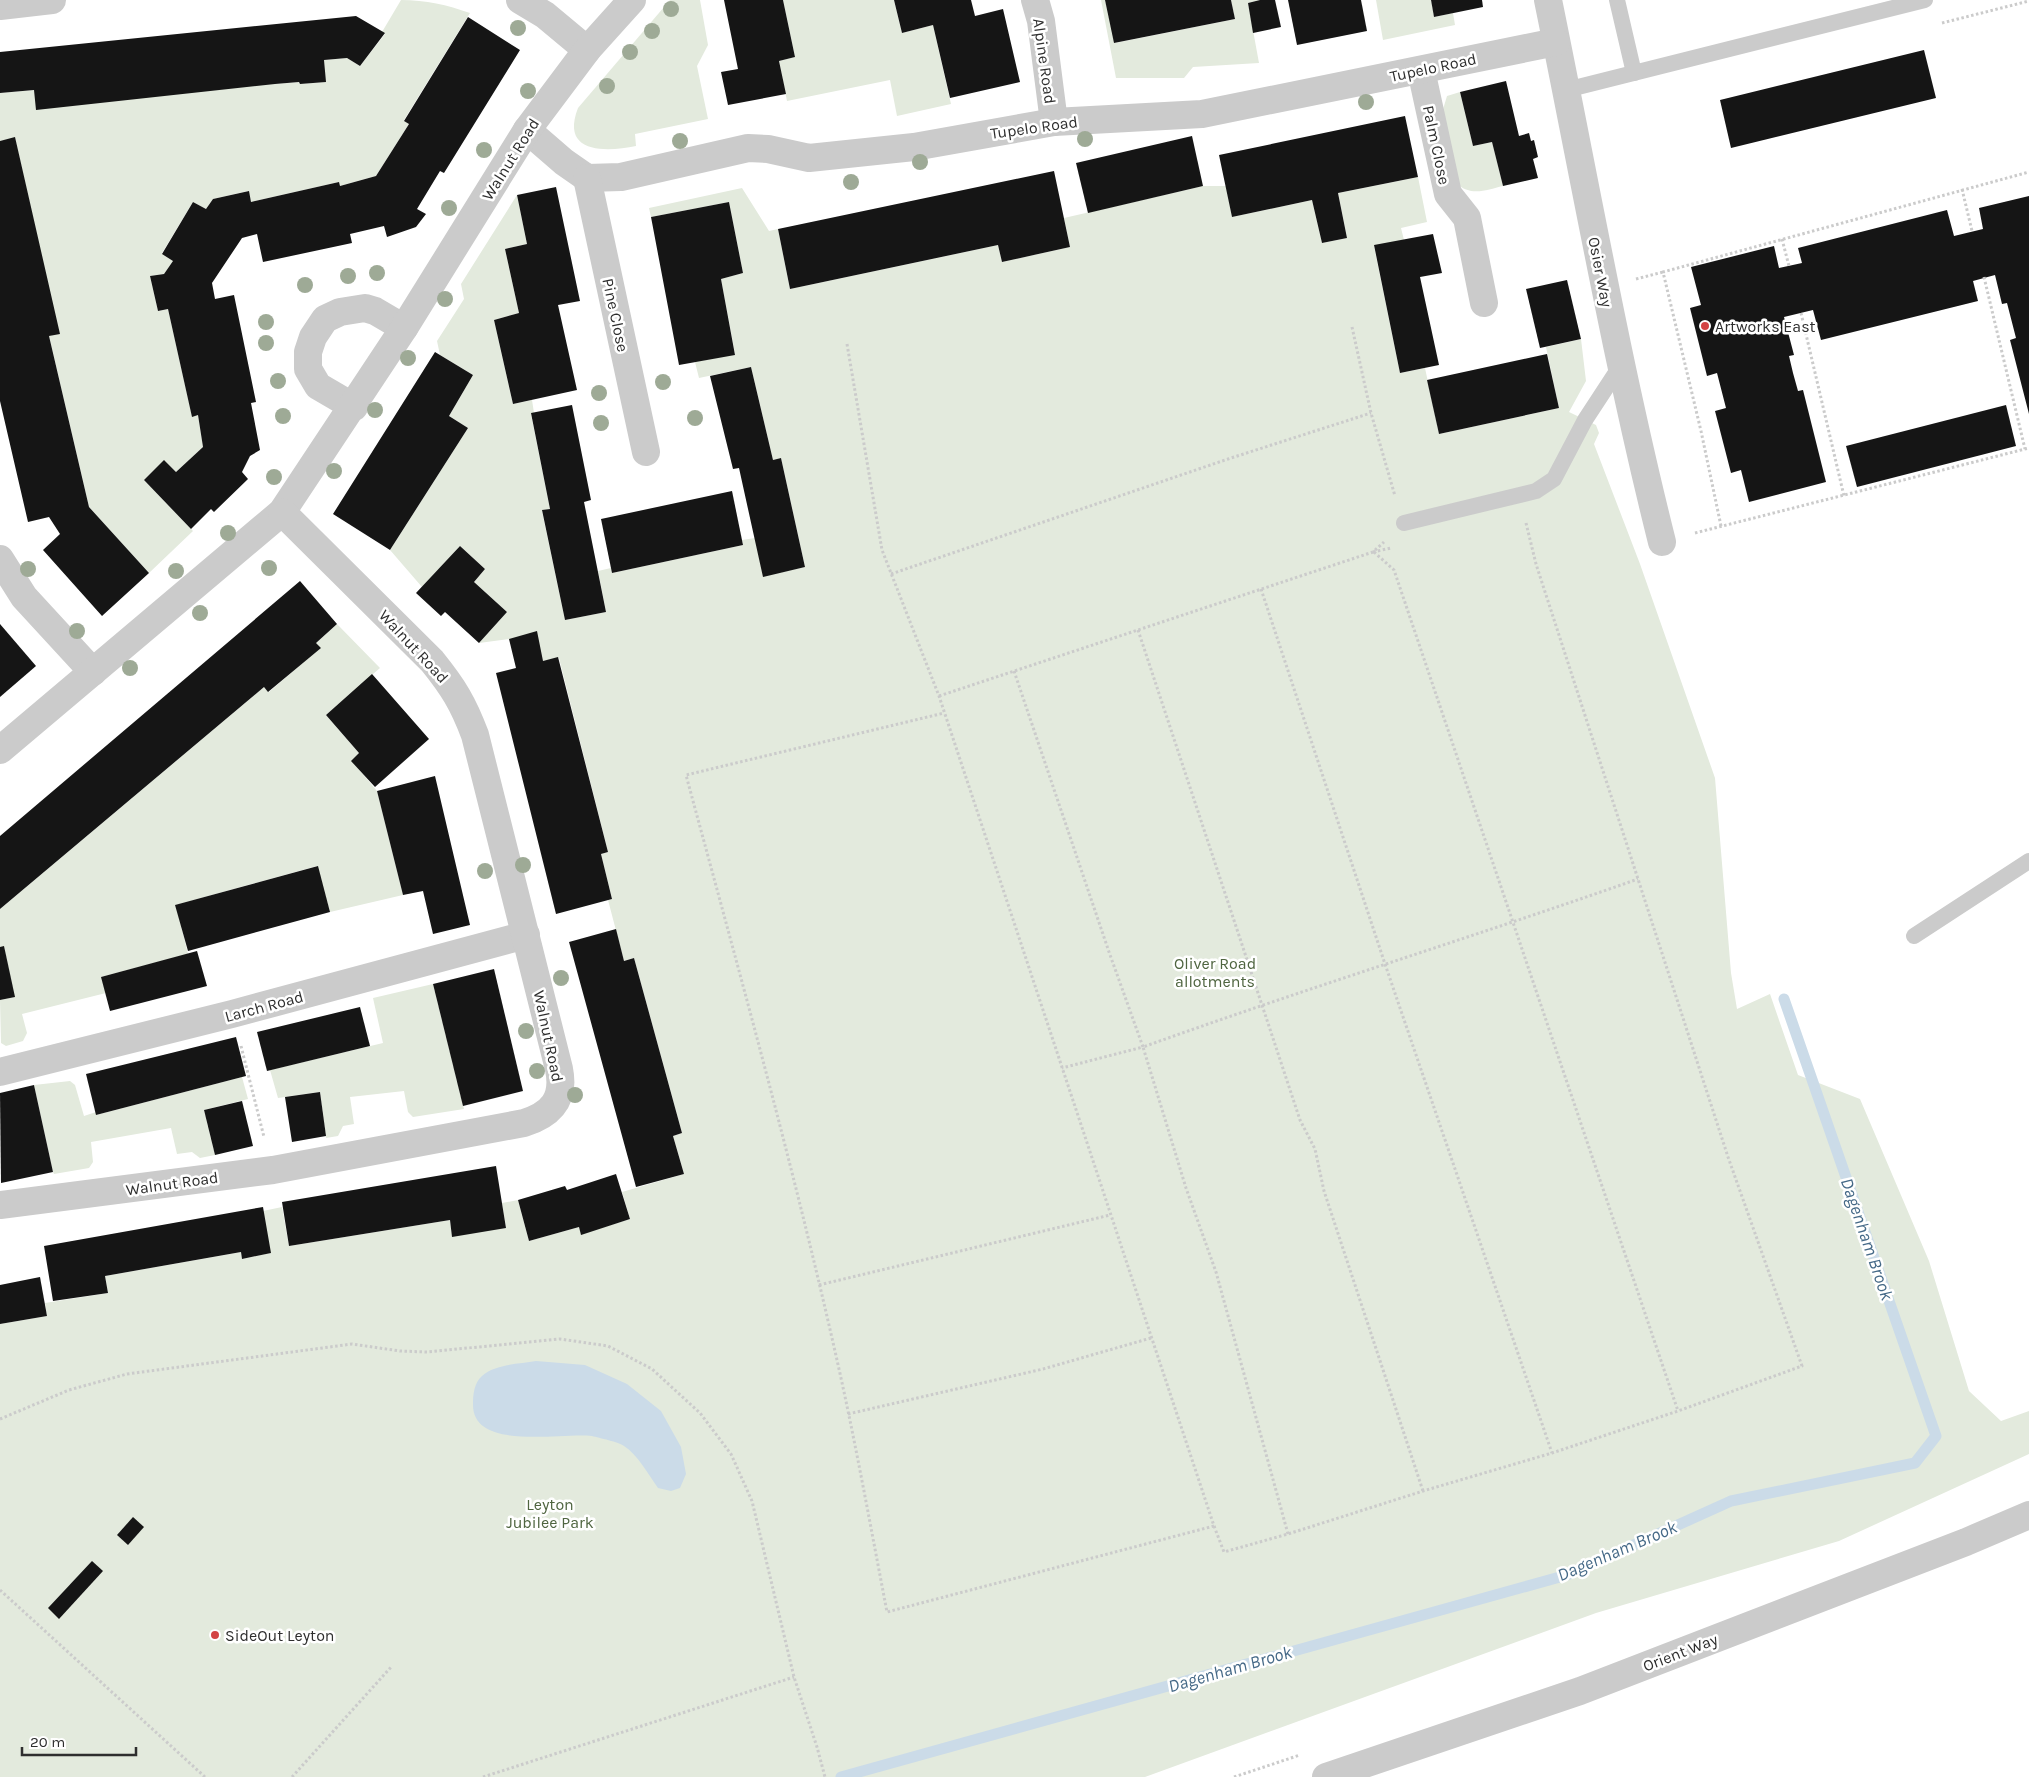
<svg xmlns="http://www.w3.org/2000/svg" width="2029" height="1777" font-family="Karla,sans-serif">
<rect width="100%" height="100%" fill="#fff"/>
<g fill="#e3eadd">
<path d="M401 0C426 0 447 5 470 13L404 120 409 124 376 176 340 186 339 182 251 202 248 191 213 199 206 209 193 202 162 253 173 261 164 274 150 276 158 311 168 309 192 416 198 415 203 447 176 472 164 461 144 480 193 531 149 573 89 507 49 336 59 333 15 138 0 141V93L34 90 275 84 299 82 300 84 325 82 324 60 347 58 360 66 385 34 382 32Z"/>
<path d="M670 0H700L708 45 697 66 708 119 635 134 636 146C606 152 560 154 578 108Z"/>
<polygon points="783,0 894,0 902,33 933,25 951,104 897,116 890,80 787,101 779,61 795,57"/>
<polygon points="1101,0 1105,0 1115,43 1235,19 1231,0 1260,0 1248,3 1259,63 1193,67 1184,78 1116,78"/>
<polygon points="1376,0 1431,0 1434,17 1453,13 1455,25 1383,40"/>
<path d="M1460 92 1473 146 1492 142 1503 186C1486 190 1471 197 1456 183L1441 116 1447 96Z"/>
<polygon points="1418,177 1427,222 1401,228 1404,240 1374,246 1400,373 1425,368 1439,434 1559,408 1546,347 1581,339 1586,381 1569,412 1596,425 1599,433 1594,444 1640,564 1715,778 1731,973 1737,1009 1770,994 1798,1075 1860,1099 1929,1261 1969,1391 2001,1421 2029,1411 2029,1454 1839,1541 1596,1613 1145,1777 0,1777 0,1324 47,1316 45,1303 108,1293 105,1276 241,1252 242,1259 270,1253 263,1211 282,1207 289,1246 450,1220 452,1236 506,1227 502,1203 518,1200 529,1241 579,1227 581,1234 630,1219 622,1192 684,1174 673,1136 682,1133 634,958 624,961 608,900 612,899 601,854 608,852 559,658 543,661 509,639 479,643 507,612 474,582 485,569 460,546 422,587 390,550 468,428 449,416 473,375 440,355 437,341 464,299 461,284 517,195 527,244 505,249 519,313 494,320 513,404 532,400 534,413 531,414 550,509 542,511 565,620 606,612 598,571 611,568 612,573 743,545 742,540 755,538 763,576 805,567 781,458 773,460 751,367 699,378 695,362 735,354 721,279 743,273 729,202 651,217 649,208 742,188 769,231 778,229 790,289 998,245 1002,262 1070,247 1064,218 1203,186 1226,186 1232,217 1312,200 1322,243 1347,238 1338,193"/>
<polygon points="337,624 380,668 326,715 359,753 352,761 377,791 403,895 330,912 317,866 176,905 188,954 101,977 106,993 22,1014 27,1033 23,1041 6,1046 1,1043 0,1000 14,997 4,947 0,947 0,909 264,687 269,692 320,648 316,643"/>
<polygon points="433,984 464,1109 413,1117 408,1112 404,1091 350,1097 354,1124 343,1126 338,1136 326,1138 320,1092 278,1098 270,1070 383,1043 373,998"/>
<polygon points="242,1077 248,1099 204,1110 215,1155 200,1158 192,1152 177,1154 171,1128 91,1142 93,1162 89,1168 54,1174 53,1172 34,1085 70,1081 75,1085 84,1116 96,1112 96,1115"/>
</g>
<path fill="#cbdbe8" d="M536 1361 585 1365 627 1384 661 1411 681 1447 686 1474 680 1488 671 1491 658 1488C648 1474 638 1455 624 1446 619 1442 599 1438 592 1436 562 1432 472 1452 473 1404 473 1395 474 1383 482 1376 495 1364 519 1364 536 1361Z"/>
<g fill="none" stroke-linecap="round" stroke-linejoin="round">
<polyline stroke="#cbdbe8" stroke-width="11" points="841,1777 1567,1575 1731,1501 1915,1463 1936,1436 1784,999"/>
</g>
<g fill="#151515">
<polygon points="724,0 783,0 795,57 779,61 786,94 728,105 721,72 738,69"/>
<polygon points="894,0 971,0 975,16 1003,9 1020,82 950,98 933,25 902,33"/>
<polygon points="1105,0 1231,0 1235,19 1114,43"/>
<polygon points="1260,0 1275,0 1281,27 1253,33 1248,3"/>
<polygon points="1288,0 1361,0 1367,31 1297,45"/>
<polygon points="1431,0 1482,0 1483,7 1434,17"/>
<polygon points="356,16 385,33 360,66 347,58 324,60 326,82 300,84 299,82 275,84 36,110 34,90 0,93 0,52"/>
<polygon points="468,17 520,50 444,173 440,171 417,209 426,214 416,227 387,237 384,226 350,234 352,243 263,262 257,234 242,238 212,283 215,299 234,295 256,402 251,403 260,450 250,456 242,472 248,479 214,512 211,509 191,529 144,480 164,460 176,472 203,447 198,415 192,417 168,309 158,311 150,276 164,274 173,261 162,254 193,202 206,209 213,199 249,191 251,202 339,182 340,186 376,176 409,124 404,121"/>
<polygon points="1924,50 1936,98 1731,148 1720,100"/>
<polygon points="1506,81 1519,136 1529,133 1531,141 1534,140 1538,157 1533,159 1538,178 1503,186 1492,142 1473,146 1460,92"/>
<polygon points="1405,116 1418,177 1338,193 1347,238 1322,243 1312,200 1232,217 1219,155"/>
<polygon points="1192,136 1203,186 1088,213 1076,163"/>
<polygon points="15,137 60,334 49,336 89,507 149,573 102,616 43,550 60,534 49,517 28,522 0,401 0,141"/>
<polygon points="1054,171 1070,247 1002,262 998,245 790,289 778,229"/>
<polygon points="556,187 580,301 558,305 577,390 513,404 494,320 519,313 505,249 527,244 517,195"/>
<polygon points="2029,196 2029,414 2010,340 2016,338 2007,303 2002,304 1995,275 1973,281 1978,301 1821,340 1813,310 1784,317 1794,355 1789,356 1793,373 1798,391 1803,390 1826,482 1749,502 1741,470 1731,473 1715,411 1726,408 1717,373 1707,376 1690,308 1701,305 1691,267 1774,246 1779,268 1802,263 1798,248 1947,210 1954,236 1983,229 1979,208"/>
<polygon points="729,202 743,273 721,279 735,355 679,365 651,217"/>
<polygon points="1433,234 1442,273 1420,277 1439,365 1400,373 1374,245"/>
<polygon points="1567,280 1581,339 1540,348 1526,289"/>
<polygon points="435,352 473,375 449,416 468,428 390,550 333,514"/>
<polygon points="1547,354 1559,408 1439,434 1427,380"/>
<polygon points="751,367 773,460 781,458 805,567 763,577 739,468 733,469 710,376"/>
<polygon points="572,405 591,500 584,502 606,612 565,620 542,510 550,509 531,413"/>
<polygon points="2006,405 2016,446 1857,487 1846,446"/>
<polygon points="732,491 743,545 612,573 601,519"/>
<polygon points="460,546 485,569 474,582 507,612 479,643 445,612 441,616 416,593"/>
<polygon points="300,581 337,624 316,643 321,648 268,692 264,687 0,909 0,836"/>
<polygon points="0,624 36,666 0,697"/>
<polygon points="537,631 543,661 558,657 608,852 601,854 612,899 556,914 496,673 516,668 509,639"/>
<polygon points="372,674 429,739 375,787 351,761 359,753 326,715"/>
<polygon points="435,776 470,925 433,934 423,891 403,895 377,791"/>
<polygon points="318,866 330,912 188,951 175,905"/>
<polygon points="616,929 624,961 634,958 682,1133 673,1136 684,1174 636,1187 569,942"/>
<polygon points="4,946 15,997 0,1000 0,947"/>
<polygon points="197,951 207,986 110,1011 101,977"/>
<polygon points="494,969 523,1091 463,1106 433,984"/>
<polygon points="360,1007 370,1046 267,1071 257,1032"/>
<polygon points="236,1037 246,1076 96,1115 86,1074"/>
<polygon points="34,1085 53,1172 1,1183 0,1093"/>
<polygon points="320,1092 326,1136 292,1142 285,1097"/>
<polygon points="242,1101 253,1146 215,1155 204,1110"/>
<polygon points="496,1166 506,1228 452,1237 450,1220 289,1246 282,1202"/>
<polygon points="616,1174 630,1219 581,1235 579,1227 529,1241 518,1200 565,1186 567,1190"/>
<polygon points="263,1207 271,1253 242,1259 241,1252 105,1276 108,1293 53,1301 44,1246"/>
<polygon points="40,1277 47,1316 0,1324 0,1285"/>
<polygon points="133,1517 144,1527 128,1545 117,1535"/>
<polygon points="92,1561 103,1571 59,1619 48,1608"/>
</g>
<g fill="none" stroke-linecap="round" stroke-linejoin="round">
<g stroke="#cbcbcb" stroke-width="3" stroke-dasharray="2.5 2.5" stroke-linecap="butt">
<polyline points="1942,23 2029,1"/>
<polyline points="1962,189 1972,231"/>
<polyline points="1782,239 1789,266"/>
<polyline points="1984,277 2025,449"/>
<polyline points="1636,279 1663,272"/>
<polyline points="1801,313 1844,496"/>
<polyline points="1352,327 1371,413 1395,496"/>
<path d="M847 344 882 550 939 696 1214 1526 887 1612C872 1534 858 1456 841 1378 796 1175 740 975 686 775L944 713"/>
<polyline points="1721,526 1701,431 1663,272 2029,172"/>
<polyline points="1695,533 2029,448"/>
<polyline points="1373,552 1391,548"/>
<polyline points="1374,552 1394,570 1678,1411"/>
<polyline points="891,574 1228,459 1371,413"/>
<polyline points="1261,589 1385,964 1552,1453"/>
<polyline points="1138,630 1300,1120 1315,1149 1324,1191 1423,1491"/>
<polyline points="1014,671 1109,952 1143,1047 1062,1068"/>
<polyline points="939,696 1373,552 1384,542"/>
<polyline points="241,1046 264,1137"/>
<polyline points="819,1285 1110,1215"/>
<polyline points="848,1414 1043,1369 1151,1338"/>
<polyline points="0,1419 69,1390 127,1374 352,1344 400,1351 427,1352 560,1339 608,1346 652,1369 700,1413 731,1454 752,1501 794,1677 817,1747 825,1777"/>
<polyline points="1214,1526 1224,1552 1288,1534 1423,1491 1552,1453 1678,1411 1802,1366 1728,1157 1536,564 1526,523"/>
<path d="M1288 1534 1216 1272 1186 1188 1143 1047C1307 988 1473 937 1638 879"/>
<polyline points="0,1590 205,1777"/>
<polyline points="292,1777 392,1666"/>
<polyline points="483,1777 794,1677"/>
<polyline points="1234,1777 1300,1755"/>
</g>
<g stroke="#cbcbcb" stroke-width="16">
<polyline points="1617,0 1634,73"/>
<polyline points="1566,90 1925,0"/>
<polyline points="1404,523 1536,491 1554,479 1585,420 1621,365"/>
<polyline points="1914,936 2029,861"/>
</g>
<g stroke="#cbcbcb" stroke-width="28">
<polyline points="520,0 545,15 587,50"/>
<polyline points="1035,0 1041,21 1054,122"/>
<path d="M1548 0C1585 181 1617 363 1662 542"/>
<polyline points="0,6 52,0"/>
<polyline points="1421,70 1448,194 1467,218 1484,303"/>
<polyline points="527,130 564,162 587,178 621,177 748,148 768,149 809,158 914,147 1054,122 1202,114 1556,42"/>
<polyline points="587,178 646,452"/>
<polyline points="354,407 318,386 308,369 308,352 313,337 325,319 340,312 365,308 375,311 404,328"/>
<polyline points="0,559 24,597 93,672"/>
<polyline points="0,750 282,512 404,328 527,130 587,50 632,0"/>
<polyline points="0,1072 232,1014 526,935"/>
<path d="M0 1205 273 1170 524 1123C552 1114 565 1099 559 1069L475 735C463 703 453 687 432 661L282 512"/>
</g>
<polyline stroke="#cbcbcb" stroke-width="28" points="1326,1777 1580,1691 1966,1542 2029,1515"/>
</g>
<g fill="#9eaa96">
<circle cx="671" cy="9" r="8"/>
<circle cx="518" cy="28" r="8"/>
<circle cx="652" cy="31" r="8"/>
<circle cx="630" cy="52" r="8"/>
<circle cx="607" cy="86" r="8"/>
<circle cx="528" cy="91" r="8"/>
<circle cx="1366" cy="102" r="8"/>
<circle cx="1085" cy="139" r="8"/>
<circle cx="680" cy="141" r="8"/>
<circle cx="484" cy="150" r="8"/>
<circle cx="920" cy="162" r="8"/>
<circle cx="851" cy="182" r="8"/>
<circle cx="449" cy="208" r="8"/>
<circle cx="377" cy="273" r="8"/>
<circle cx="348" cy="276" r="8"/>
<circle cx="305" cy="285" r="8"/>
<circle cx="445" cy="299" r="8"/>
<circle cx="266" cy="322" r="8"/>
<circle cx="266" cy="343" r="8"/>
<circle cx="408" cy="358" r="8"/>
<circle cx="278" cy="381" r="8"/>
<circle cx="663" cy="382" r="8"/>
<circle cx="599" cy="393" r="8"/>
<circle cx="375" cy="410" r="8"/>
<circle cx="283" cy="416" r="8"/>
<circle cx="695" cy="418" r="8"/>
<circle cx="601" cy="423" r="8"/>
<circle cx="334" cy="471" r="8"/>
<circle cx="274" cy="477" r="8"/>
<circle cx="228" cy="533" r="8"/>
<circle cx="269" cy="568" r="8"/>
<circle cx="28" cy="569" r="8"/>
<circle cx="176" cy="571" r="8"/>
<circle cx="200" cy="613" r="8"/>
<circle cx="77" cy="631" r="8"/>
<circle cx="130" cy="668" r="8"/>
<circle cx="523" cy="865" r="8"/>
<circle cx="485" cy="871" r="8"/>
<circle cx="561" cy="978" r="8"/>
<circle cx="526" cy="1031" r="8"/>
<circle cx="537" cy="1071" r="8"/>
<circle cx="575" cy="1095" r="8"/>
</g>
<g fill="#d34344" stroke="#fff" stroke-width="2">
<circle cx="1705" cy="326" r="5"/>
<circle cx="215" cy="1635" r="5"/>
</g>
<g text-anchor="middle" stroke-width="5" stroke-linejoin="round" paint-order="stroke">
<g font-size="16" fill="#2e2e2e" stroke="#fff">
<text transform="translate(1045 61) rotate(82)" y="6">Alpine Road</text>
<text transform="translate(1433 67) rotate(-12)" y="6">Tupelo Road</text>
<text transform="translate(1034 127) rotate(-8)" y="6">Tupelo Road</text>
<text transform="translate(1437 145) rotate(78)" y="6">Palm Close</text>
<text transform="translate(510 159) rotate(-58)" y="6">Walnut Road</text>
<text transform="translate(1601 272) rotate(79)" y="6">Osier Way</text>
<text transform="translate(616 315) rotate(78)" y="6">Pine Close</text>
<text transform="translate(414 646) rotate(47)" y="6">Walnut Road</text>
<text transform="translate(264 1006) rotate(-15)" y="6">Larch Road</text>
<text transform="translate(549 1036) rotate(78)" y="6">Walnut Road</text>
<text transform="translate(172 1183) rotate(-8)" y="6">Walnut Road</text>
<text transform="translate(1680 1652) rotate(-21)" y="6">Orient Way</text>
</g>
<g font-size="16" fill="#2e2e2e" stroke="#fff" text-anchor="start">
<text x="1715" y="332">Artworks East</text>
<text x="225" y="1641">SideOut Leyton</text>
</g>
<g font-size="16" fill="#4f6540" stroke="#fff">
<text x="1215" y="969">Oliver Road<tspan x="1215" dy="18">allotments</tspan></text>
<text x="550" y="1510">Leyton<tspan x="550" dy="18">Jubilee Park</tspan></text>
</g>
<g font-size="18" font-style="italic" fill="#456987" stroke="#fff">
<text transform="translate(1867 1239) rotate(71)" y="6">Dagenham Brook</text>
<text transform="translate(1617 1551) rotate(-23)" y="6">Dagenham Brook</text>
<text transform="translate(1230 1669) rotate(-16)" y="6">Dagenham Brook</text>
</g>
</g>
<path d="M22 1747v8h114v-8" fill="none" stroke="#2e2e2e" stroke-width="2.5"/>
<text x="30" y="1747" font-size="15" fill="#2e2e2e" stroke="#ffffff" stroke-width="4" paint-order="stroke">20 m</text>
</svg>
